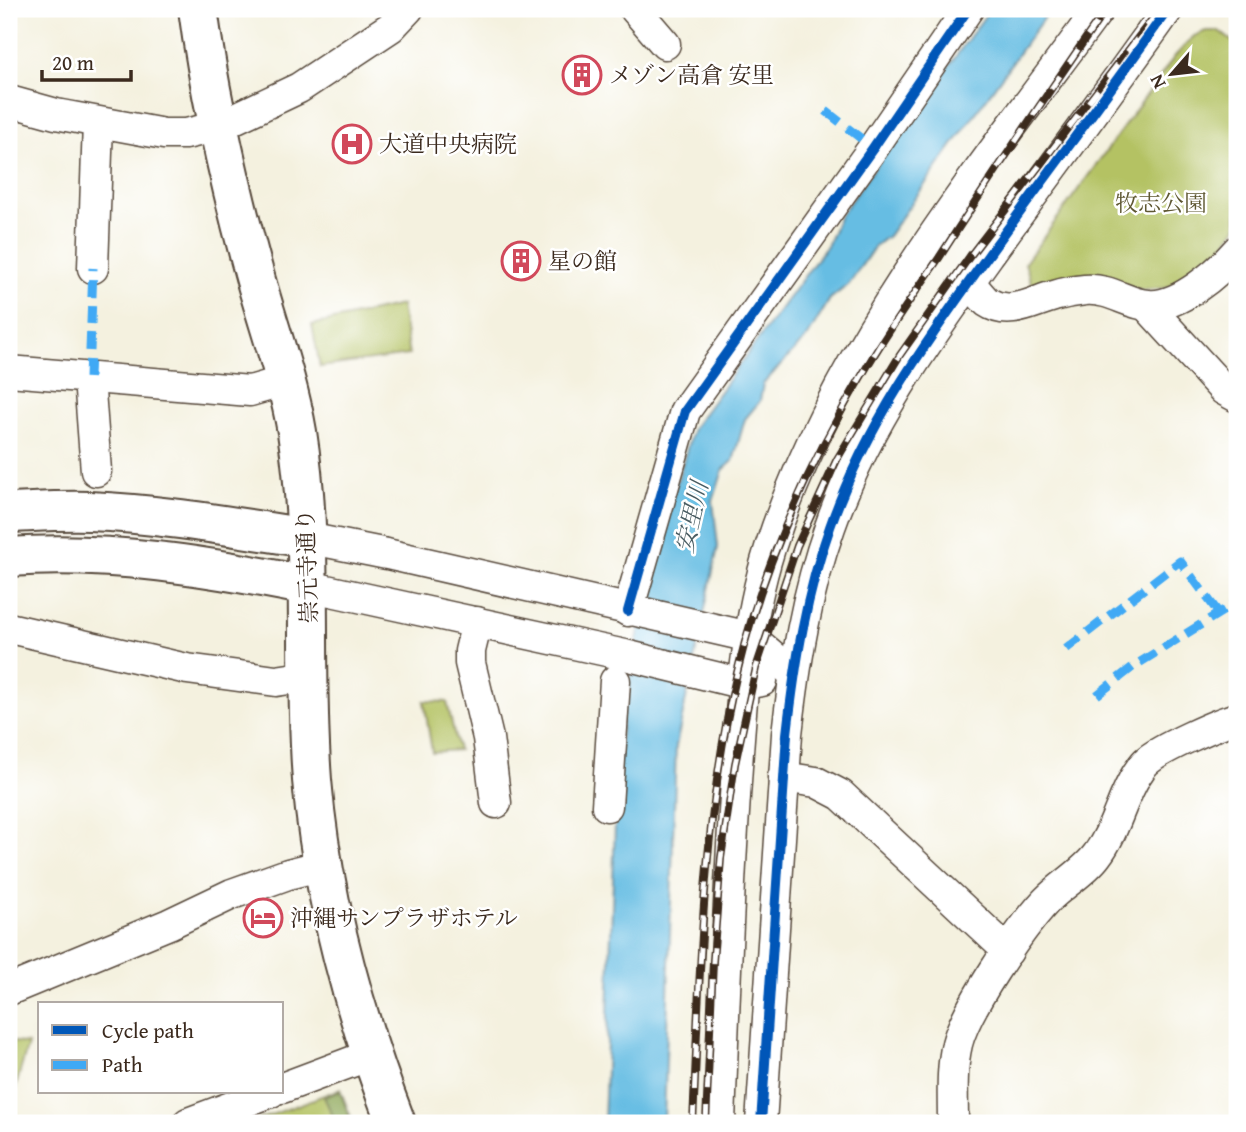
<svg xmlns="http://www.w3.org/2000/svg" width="1246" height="1132" font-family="'Gentium Book Plus','Noto Serif JP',serif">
<rect width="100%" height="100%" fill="#fff"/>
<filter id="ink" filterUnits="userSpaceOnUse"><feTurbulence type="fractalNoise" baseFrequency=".0143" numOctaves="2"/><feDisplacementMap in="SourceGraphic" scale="14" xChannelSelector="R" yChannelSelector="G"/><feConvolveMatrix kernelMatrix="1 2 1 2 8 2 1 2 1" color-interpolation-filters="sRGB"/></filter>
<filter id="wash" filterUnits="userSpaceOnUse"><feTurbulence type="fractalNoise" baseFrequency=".00686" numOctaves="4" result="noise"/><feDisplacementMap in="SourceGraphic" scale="28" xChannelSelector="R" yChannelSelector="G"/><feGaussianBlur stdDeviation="1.57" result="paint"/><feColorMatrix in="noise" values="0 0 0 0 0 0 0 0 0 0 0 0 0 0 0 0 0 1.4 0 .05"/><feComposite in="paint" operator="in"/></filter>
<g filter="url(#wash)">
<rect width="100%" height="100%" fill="#f4f1df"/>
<g fill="#b4c264" stroke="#787641" stroke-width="2">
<polygon points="1206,31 1219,31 1237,45 1237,227 1220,251 1195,275 1165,288 1142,290 1125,287 1096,275 1033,289 1025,263 1175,56 1194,36"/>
<polygon points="401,305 409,355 320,367 312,325"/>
<polygon points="424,701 447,702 458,750 432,752"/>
<polygon points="9,1041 28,1044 9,1110"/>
<polygon points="340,1089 353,1123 250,1123"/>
</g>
<polygon fill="#8fa85a" stroke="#65693c" stroke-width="2" points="340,1091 352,1123 336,1123 324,1097"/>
<polygon fill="#66bde3" stroke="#507480" stroke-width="2" points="990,9 1050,9 888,236 875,246 849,284 830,299 808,336 763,384 760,401 745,419 733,461 723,470 713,501 718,547 676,746 664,1123 604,1123 617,772 623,710 651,570 693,428 828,244 839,217"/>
</g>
<g filter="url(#ink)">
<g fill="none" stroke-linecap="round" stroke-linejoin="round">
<defs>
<g id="minor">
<polyline points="635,9 665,44"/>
<polyline points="9,101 56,114 164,134 186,134 219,126 299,88 391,27 408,9"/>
<polyline points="93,268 98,123"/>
<path d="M969 282C975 288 981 297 987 302 1009 317 1032 302 1054 296 1064 293 1075 291 1085 290 1111 288 1127 304 1148 305 1178 308 1219 272 1237 251"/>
<polyline points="1147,306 1224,390 1237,397"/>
<polyline points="9,371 250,391 285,381"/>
<polyline points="89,378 96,471"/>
<polyline points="307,538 387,554 750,637 794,674"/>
<polyline points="308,586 625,655 744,684 762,681"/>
<polyline points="628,611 685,411 873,148 968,9"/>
<polyline points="477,622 470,651 470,663 488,738 496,803"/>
<polyline points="9,628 187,669 276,681 309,676"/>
<polyline points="783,777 816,782 841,795 1008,951"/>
<polyline points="607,806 615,681"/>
<polyline points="9,990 169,924 232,894 288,874 323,865"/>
<polyline points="282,1088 370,1055"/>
<polyline points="188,1123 271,1092"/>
<path d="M720 1123C724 1010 728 896 736 782 741 704 746 623 770 548 833 351 978 173 1099 9"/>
<path d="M761 1123 787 734C795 664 806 594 830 527 865 426 928 339 990 253 1049 172 1110 91 1168 9"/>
<path d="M953 1123C953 1097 951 1069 957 1044 966 1008 1020 929 1046 901 1062 884 1084 873 1097 855 1116 830 1121 799 1137 774 1140 770 1143 764 1147 761 1160 749 1218 723 1237 718"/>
</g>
<g id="major">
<path d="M198 9C210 99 231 189 255 277 269 328 288 379 297 432 315 547 303 664 312 780 322 899 354 1013 396 1123"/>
<path d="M9 513C35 512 63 510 89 511 163 514 235 527 307 538"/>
<path d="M9 557C110 550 209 566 308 586"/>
</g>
</defs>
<use href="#minor" stroke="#57483b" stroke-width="33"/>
<use href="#major" stroke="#57483b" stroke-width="42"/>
<use href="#minor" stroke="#fff" stroke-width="30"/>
<use href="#major" stroke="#fff" stroke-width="38"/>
<defs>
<g id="rail">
<path d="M693 1123C700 972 702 821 737 673 763 564 810 461 868 365 890 328 915 293 939 258 993 174 1049 91 1106 9"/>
<polyline points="706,1123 713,961 721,858 735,764 756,668 797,546 837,459 900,355 970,256 1160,9"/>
</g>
</defs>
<use href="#rail" stroke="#3b2a1e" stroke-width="8"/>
<use href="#rail" stroke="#fff" stroke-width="5" stroke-dasharray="16" stroke-linecap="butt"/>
<g stroke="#3fa9f5" stroke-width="9" stroke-dasharray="18 9" stroke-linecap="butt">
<polyline points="826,111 873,148"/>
<polyline points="89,378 93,268"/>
<polyline points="1066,649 1180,561 1218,612"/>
<polyline points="1097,695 1134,666 1237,602"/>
</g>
<defs>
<g id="cycleway">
<polyline points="628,611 685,411 873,148 968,9"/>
<path d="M761 1123 787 734C795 664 806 594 830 527 865 426 928 339 990 253 1049 172 1110 91 1168 9"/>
</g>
</defs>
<use href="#cycleway" stroke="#fff" stroke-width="15"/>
<use href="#cycleway" stroke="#0057b8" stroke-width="10"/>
</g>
</g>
<defs>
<symbol id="building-ring" viewBox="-11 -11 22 22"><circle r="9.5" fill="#fff" stroke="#d1495b" stroke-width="1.5"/><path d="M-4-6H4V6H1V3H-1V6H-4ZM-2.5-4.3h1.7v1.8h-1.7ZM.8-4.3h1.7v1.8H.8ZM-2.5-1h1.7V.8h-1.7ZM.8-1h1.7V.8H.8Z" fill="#d1495b"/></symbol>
<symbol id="hospital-ring" viewBox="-11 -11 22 22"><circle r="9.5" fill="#fff" stroke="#d1495b" stroke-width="1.5"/><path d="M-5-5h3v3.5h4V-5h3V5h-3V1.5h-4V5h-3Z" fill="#d1495b"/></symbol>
<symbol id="hotel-ring" viewBox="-11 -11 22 22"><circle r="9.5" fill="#fff" stroke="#d1495b" stroke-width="1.5"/><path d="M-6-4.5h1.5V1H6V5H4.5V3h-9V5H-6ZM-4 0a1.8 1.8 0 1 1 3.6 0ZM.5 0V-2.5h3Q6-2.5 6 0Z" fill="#d1495b"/></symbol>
</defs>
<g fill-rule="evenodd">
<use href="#building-ring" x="560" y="53" width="44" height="44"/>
<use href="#hospital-ring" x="330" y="122" width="44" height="44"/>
<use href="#building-ring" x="499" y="239" width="44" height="44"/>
<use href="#hotel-ring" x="241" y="896" width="44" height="44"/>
</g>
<g text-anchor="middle" stroke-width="5" stroke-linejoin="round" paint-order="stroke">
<g font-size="23" fill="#3b2a1e" stroke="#fff" text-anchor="start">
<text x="609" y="83">メゾン高倉 安里</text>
<text x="379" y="152">大道中央病院</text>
<text x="548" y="269">星の館</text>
<text x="290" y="926">沖縄サンプラザホテル</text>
</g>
<g font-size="23" fill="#5f5833" stroke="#fff">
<text x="1161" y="211">牧志公園</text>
</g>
<g font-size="23" fill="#3b2a1e" stroke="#fff">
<text transform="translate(307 566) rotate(-92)" y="8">崇元寺通り</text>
</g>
<g font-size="24" font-style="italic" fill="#4a5d63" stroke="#fff">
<text transform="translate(692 517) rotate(-77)" y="8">安里川</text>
</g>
</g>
<rect width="1246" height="1132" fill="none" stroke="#fff" stroke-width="35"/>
<rect x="38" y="1002" width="245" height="91" fill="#ffffff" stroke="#b1aaa5" stroke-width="2"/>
<rect x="52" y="1025" width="35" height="10" fill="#0057b8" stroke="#b1aaa5" stroke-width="2"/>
<text x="102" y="1038" font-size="21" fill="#3b2a1e">Cycle path</text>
<rect x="52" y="1060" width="35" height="10" fill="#3fa9f5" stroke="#b1aaa5" stroke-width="2"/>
<text x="102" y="1072" font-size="21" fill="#3b2a1e">Path</text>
<g transform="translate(1172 74) rotate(242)" stroke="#ffffff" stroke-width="5" paint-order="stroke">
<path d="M0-5L12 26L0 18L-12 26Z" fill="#3b2a1e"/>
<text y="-10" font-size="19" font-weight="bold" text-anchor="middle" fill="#3b2a1e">N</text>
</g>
<path d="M42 70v10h89v-10" fill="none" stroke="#3b2a1e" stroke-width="3.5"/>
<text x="52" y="70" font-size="21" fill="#3b2a1e" stroke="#ffffff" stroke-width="5" paint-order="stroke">20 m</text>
</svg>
